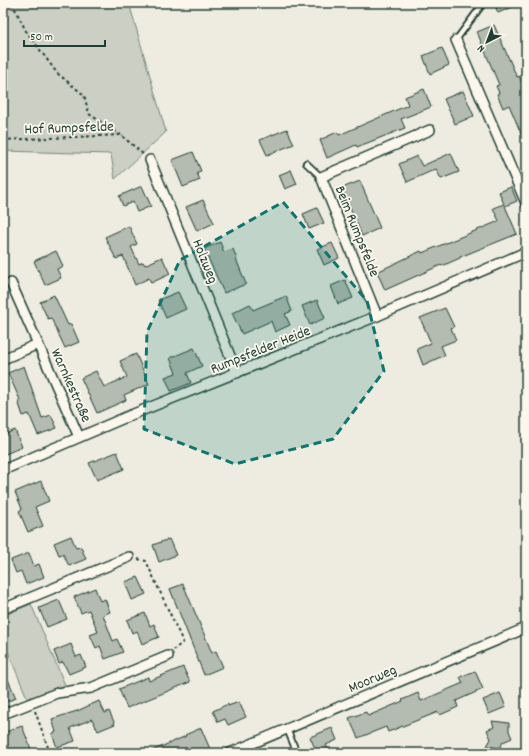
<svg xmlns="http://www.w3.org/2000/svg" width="529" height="756" font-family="Dekko,sans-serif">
<rect width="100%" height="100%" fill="#eeece1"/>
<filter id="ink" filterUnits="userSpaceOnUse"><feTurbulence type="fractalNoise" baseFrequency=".025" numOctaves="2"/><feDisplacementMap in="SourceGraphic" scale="8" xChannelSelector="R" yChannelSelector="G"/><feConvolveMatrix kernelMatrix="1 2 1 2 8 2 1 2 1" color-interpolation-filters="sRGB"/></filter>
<g filter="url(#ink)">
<g fill="#cbcfc4" stroke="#75867c">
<polygon points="3,3 129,3 166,132 115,179 111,154 3,151"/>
<polygon points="31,604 65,685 28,700 3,640 3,616"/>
</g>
<g fill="#b4bbb0" stroke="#1f3d34">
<polygon points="494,3 522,3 498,13"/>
<polygon points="494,25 517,77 519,76 526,93 526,145 509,105 503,108 497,94 499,93 496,86 499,85 477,32"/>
<polygon points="442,48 449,65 430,74 423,56"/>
<polygon points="424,89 431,107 401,119 405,128 357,147 356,145 327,158 320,140 337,132 339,135 408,105 405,97"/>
<polygon points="463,91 474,116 455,124 444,99"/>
<polygon points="287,129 294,144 267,155 260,140"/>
<polygon points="193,152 201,171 197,173 200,180 183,187 172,160"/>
<polygon points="451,153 459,172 441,179 436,169 407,182 399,164 417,156 422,166"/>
<polygon points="291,170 297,184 285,189 279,175"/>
<polygon points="360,181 380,228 362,236 342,188"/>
<polygon points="142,186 151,206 137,212 133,202 123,206 119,196"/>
<polygon points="511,187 517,201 505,206 517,234 460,257 460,258 442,266 441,265 385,290 377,272 421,251 422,253 499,221 493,208 504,204 499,192"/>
<polygon points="203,200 214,223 197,231 186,207"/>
<polygon points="317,208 324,223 309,229 303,214"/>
<polygon points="129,226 137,244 131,247 139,264 143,262 145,265 162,257 170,274 151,283 149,278 135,285 123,256 116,259 105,237"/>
<polygon points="220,242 224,252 233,249 237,259 236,259 246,284 224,293 204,249"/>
<polygon points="332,243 339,258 324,265 317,249"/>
<polygon points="56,251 63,266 57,269 61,278 45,285 34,261"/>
<polygon points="345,280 353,298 338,304 331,286"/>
<polygon points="178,292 186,309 166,318 158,300"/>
<polygon points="54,295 68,325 71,324 79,342 65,348 51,318 48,319 40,302"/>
<polygon points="286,296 292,311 285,314 290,325 275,332 271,321 242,334 232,313 250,304 253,310"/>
<polygon points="317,300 325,318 310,325 302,306"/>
<polygon points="445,308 454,327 451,328 456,340 441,346 445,355 423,365 417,349 431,343 420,318"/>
<polygon points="194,348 202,366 187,373 191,383 171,391 165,377 176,373 170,358"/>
<polygon points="136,354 149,384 124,395 126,400 97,413 81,378 96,371 104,387 127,377 120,361"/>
<polygon points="24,366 42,418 51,415 57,428 38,435 29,414 23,416 18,401 20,400 8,373"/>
<polygon points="15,430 22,447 3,455 3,435"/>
<polygon points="117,452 124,469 97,480 89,463"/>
<polygon points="41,481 49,501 35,507 43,526 28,532 19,511 22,509 15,492"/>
<polygon points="71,536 76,548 81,547 86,559 69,566 63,554 59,555 54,543"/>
<polygon points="169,539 176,555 159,562 153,545"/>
<polygon points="29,553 34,566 39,564 44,577 26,584 21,571 16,573 11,560"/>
<polygon points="138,577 146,594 132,600 125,582"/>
<polygon points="183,584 212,653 216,651 223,667 204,675 170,589"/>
<polygon points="95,588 100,601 105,599 110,612 103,615 113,641 117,639 123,652 105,659 100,646 96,648 90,635 98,632 89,610 81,613 74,597"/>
<polygon points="59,600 67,619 47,627 39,608"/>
<polygon points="145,613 150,626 154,624 159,637 142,644 137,631 132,633 127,620"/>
<polygon points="71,644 76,657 81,655 86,667 69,674 63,662 59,664 54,651"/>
<polygon points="183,667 190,682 127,708 119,689 148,677 149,681"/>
<polygon points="3,668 16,698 3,703"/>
<polygon points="475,671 483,689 456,701 458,707 440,715 438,712 388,732 386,727 358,738 349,718 366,712 368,716 403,701 402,700 418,693 421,701 463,683 460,677"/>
<polygon points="500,693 506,707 489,714 483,700"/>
<polygon points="99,701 105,713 109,711 115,724 98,731 92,719 70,728 75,741 57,747 52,734 56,732 52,719 77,711"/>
<polygon points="239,702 246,717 228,725 225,719 218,722 213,711 228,704 228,706"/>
<polygon points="492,721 509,723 509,731 512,738 503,742 500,748 487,746 491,739 487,730 494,727"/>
<polygon points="22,726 31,749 20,753 10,753 3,733"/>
<polygon points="201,728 210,749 201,753 147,753 186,736 185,735"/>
<polygon points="332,728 337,740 326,745 330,753 317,753 310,737"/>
</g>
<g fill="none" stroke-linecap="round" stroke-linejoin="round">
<defs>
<g id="service">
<polyline points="456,40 482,5"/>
<polyline points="306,163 321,177"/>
<polyline points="287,729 297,753"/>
<polyline points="520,753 526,750"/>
</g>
<g id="minor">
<polyline points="456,40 526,203"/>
<polyline points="150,160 237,373"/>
<polyline points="11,283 38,344"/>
<polyline points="377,316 321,177 430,130"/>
<polyline points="3,359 38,344 79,437"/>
<polyline points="3,470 131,415 377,316 526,252"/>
<polyline points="3,609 129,557"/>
<polyline points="3,714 57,693 91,688 168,656"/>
<polyline points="230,753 526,628"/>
</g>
</defs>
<use href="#service" stroke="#1f3d34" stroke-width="8"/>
<use href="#minor" stroke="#1f3d34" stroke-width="12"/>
<g stroke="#1f3d34" stroke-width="2" stroke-dasharray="3 3" stroke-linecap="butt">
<polyline points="12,3 26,31 57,73 84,95 89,114 121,135"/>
<polyline points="3,140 121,135 143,154"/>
<polyline points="138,559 146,561 183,642 174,650"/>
<polyline points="35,711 50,753"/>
</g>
<use href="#service" stroke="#fbf7ec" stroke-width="4.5"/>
<use href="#minor" stroke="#fbf7ec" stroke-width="9"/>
</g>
</g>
<path fill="#0f766e" fill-opacity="0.2" stroke="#0f766e" stroke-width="3" stroke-dasharray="8 5" stroke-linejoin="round" d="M283 202 367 301 384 371 333 439 235 464 144 429 147 332 180 260Z"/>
<g text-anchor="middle" stroke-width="3.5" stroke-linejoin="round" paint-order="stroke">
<g font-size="15" fill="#1f3d34" stroke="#fbf7ec">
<text transform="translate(69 127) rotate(-2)" y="5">Hof Rumpsfelde</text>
<text transform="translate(358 231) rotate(68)" y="5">Beim Rumpsfelde</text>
<text transform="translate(206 261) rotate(68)" y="5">Holzweg</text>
<text transform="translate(260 349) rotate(-22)" y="5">Rumpsfelder Heide</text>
<text transform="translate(72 385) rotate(66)" y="5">Warnkestraße</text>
<text transform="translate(372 678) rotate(-23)" y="5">Moorweg</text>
</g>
</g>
<rect width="529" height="756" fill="none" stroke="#fbf7ec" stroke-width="16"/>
<rect x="8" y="8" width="513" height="740" fill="none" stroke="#1f3d34" stroke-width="1.5" filter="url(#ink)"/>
<g transform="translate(487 42) rotate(222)" stroke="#fbf7ec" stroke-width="3" paint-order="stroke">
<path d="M0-3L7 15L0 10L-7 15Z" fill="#1f3d34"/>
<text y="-6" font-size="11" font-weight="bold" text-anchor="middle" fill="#1f3d34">N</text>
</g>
<path d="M24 40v6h81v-6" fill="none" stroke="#1f3d34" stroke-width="2"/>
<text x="30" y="40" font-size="12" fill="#1f3d34" stroke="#fbf7ec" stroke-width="3" paint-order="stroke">50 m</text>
</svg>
